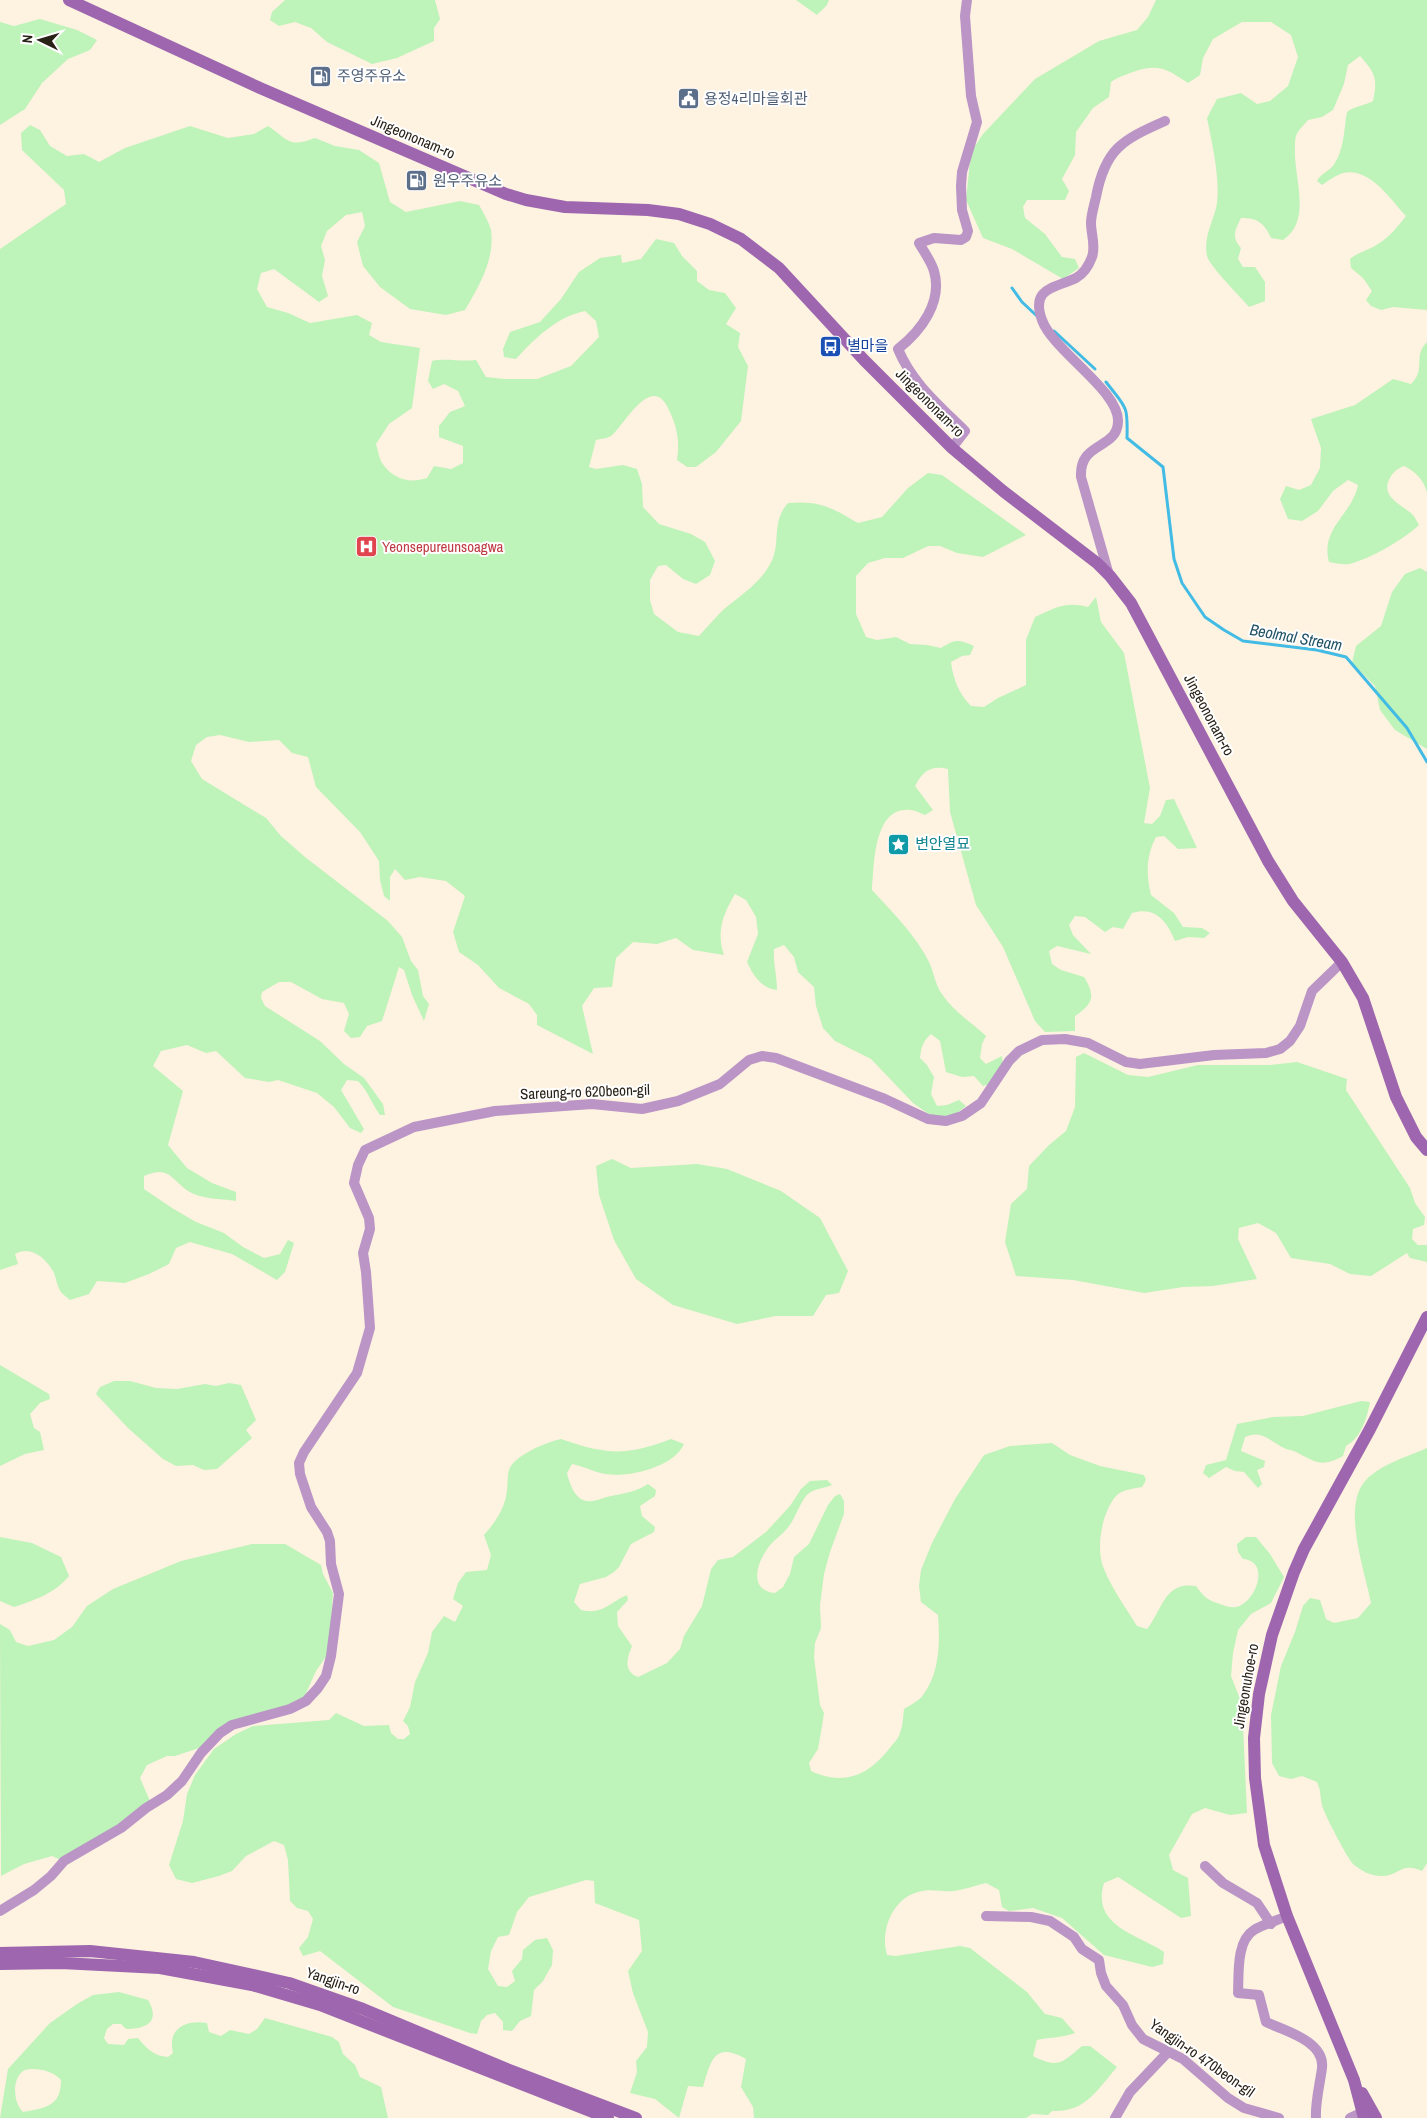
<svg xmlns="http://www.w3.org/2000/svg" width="1427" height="2118" font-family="'Archivo Narrow','Noto Sans KR',sans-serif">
<rect width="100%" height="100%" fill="#fef2e1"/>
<g fill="#bef3b9" fill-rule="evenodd">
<polygon points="285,0 435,0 440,19 434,28 434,41 397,58 372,64 327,42 311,28 295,22 279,26 270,20 272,12"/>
<polygon points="796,0 829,0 827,5 817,15"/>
<path d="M1156 0H1427V310L1393 307 1381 310 1371 306 1366 300 1372 291 1363 278 1351 268 1350 259C1357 253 1363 252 1371 248 1386 241 1397 228 1406 216 1390 199 1370 167 1343 173 1336 175 1328 181 1322 185L1317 181C1321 174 1327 172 1332 167 1344 153 1344 129 1347 112 1354 106 1364 106 1373 101 1378 78 1375 73 1360 56L1348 65 1344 84 1333 110 1322 117 1308 120C1304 125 1298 130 1296 136 1295 139 1295 144 1295 147 1293 177 1313 220 1283 240L1271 238C1264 223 1258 218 1241 218 1235 231 1231 236 1241 248L1238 259 1243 267H1255L1265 282V301L1249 307C1240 296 1210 267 1207 256 1203 236 1214 221 1217 203 1220 177 1212 143 1207 118L1217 99 1241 93 1257 104 1270 101 1288 86 1298 57 1291 35 1271 22H1242L1213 39 1203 58 1200 75 1188 83C1167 69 1158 63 1133 72 1125 75 1118 77 1111 82L1109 97 1093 108 1076 132 1075 155 1062 179 1069 191 1065 200H1027L1023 207 1025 218 1045 234 1062 257 1075 259 1079 268 1063 279 1012 249 983 238 966 200 971 152 983 134 1035 79 1099 41 1137 30 1148 17Z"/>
<polygon points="40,19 77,30 97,40 90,50 68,59 42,83 25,109 0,125 0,22 14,26"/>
<path d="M30 125 40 130 50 146 67 156 84 154 99 162 125 148 190 126 228 138 254 134 268 126C289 140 288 148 315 138L335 146 359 150 379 163 390 202 406 212 460 201 479 205C483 212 489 222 491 230 495 260 479 286 465 310L446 315 410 309 380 287 363 266 357 242 365 226 362 212 346 215 327 231 321 246 325 260 322 276 328 296 319 302 274 269 261 273 257 289 267 307 288 313 310 323 357 315 372 323 369 335 381 342 420 348 412 408 389 424 376 444C378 450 379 458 382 463 393 479 409 484 427 478L434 466 451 469 463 463V446L439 437V426L450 412 465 406 458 391 444 384 433 389 428 381 432 361C447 358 460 362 476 360L486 377 505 379H537L571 366 599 337 596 321 585 311C558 316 534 339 516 359L504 357 503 349 510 332 540 322 561 299 579 272 600 258 621 255 622 263 641 259 656 239 674 243 682 256 697 271V281L709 290 725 293 736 308 726 324 740 333 738 347 748 366 741 421 716 452 696 467H687L677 460C680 440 677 426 668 408 651 372 623 427 611 436 608 438 601 439 596 440L589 467 596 469 623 465 637 469 642 484 643 507 659 524 691 534 705 542 715 561 710 575 696 584 683 579 666 565 658 566 650 580V600L654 614 678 632 699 636C707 627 715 618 723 610 742 594 763 582 773 558 780 540 772 521 788 503 820 500 832 508 858 523L882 517 908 488 928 473 942 475 1026 535 983 557 957 553 940 546H928L903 558H885L868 563 856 576V614L866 637 877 640 896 637 910 644 927 645 941 648C955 639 958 639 974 646L970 655 962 656 951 662C953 679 959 694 971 706L984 707 998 698 1026 685V640L1035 617C1055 608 1066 601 1088 607L1096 597 1101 622 1124 653 1150 788 1144 823 1152 824 1160 816 1166 800 1174 799 1197 848 1178 849 1164 836 1156 837C1146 856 1146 875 1151 895L1174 913 1183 927 1202 928 1210 933 1204 938 1188 937 1175 941C1167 921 1155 906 1132 913L1123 929 1113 927 1105 932 1085 917 1075 916 1069 925 1073 935 1091 954 1057 946 1049 951 1052 964 1061 970 1084 977C1096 996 1093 1004 1075 1016V1031L1045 1032 1035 1021 1003 947 976 905 950 812 948 769C931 765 923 771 915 786L933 810 925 815C920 813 915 810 910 810 873 806 874 867 872 890 893 913 915 934 929 962 934 972 935 985 942 994 953 1011 971 1022 986 1036L982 1044 980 1058 986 1064 1002 1056 1003 1067 993 1083 983 1086 974 1076 962 1077 946 1072 940 1041 931 1034C923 1041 921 1048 920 1058L927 1065 934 1077 931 1094 937 1106 947 1105 959 1100 966 1106 953 1116 933 1117 913 1103 871 1059 835 1041 823 1028 816 1006 814 987 798 972 794 957 784 945 774 949C773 963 777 975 777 990 761 988 753 975 747 962L758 934 756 917 746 900 735 894C723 914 716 932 724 955L693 950 676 938 657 944 633 942 616 958 612 987 594 988 582 1006 593 1054 537 1025V1015L529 1004 499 988 478 965 459 952 453 932 465 896 446 881 420 877 405 880 395 869 390 877V901L384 896 380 880 379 861 360 832 316 787 308 757 292 753 279 740 249 742 220 735 207 737 196 745 191 761 202 779 266 818 281 836 305 857 388 921 402 937 411 961 418 970 423 996 429 1004 424 1021 412 995 404 970 399 967 382 1021 367 1026 360 1037 351 1038 344 1031 349 1014 344 1003 322 999 291 982H279L262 992 261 998 265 1006 320 1041 344 1064 364 1078 383 1104 385 1115H380C372 1104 368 1091 358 1081L347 1080 341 1090 364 1129 361 1133 350 1128 334 1107 317 1093 278 1080 269 1082 245 1078 216 1051 206 1053 187 1045 161 1051 153 1066 183 1091 168 1145 187 1168 212 1183 236 1192V1201C223 1199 206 1199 194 1194 172 1184 172 1163 144 1176V1189L172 1208 196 1222 224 1233 243 1247 264 1258 280 1254 288 1240 294 1243 285 1272 277 1280 232 1254 190 1242 176 1248 169 1264 149 1274 125 1283 97 1281 89 1294 70 1300C67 1297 63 1295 61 1292 57 1286 56 1278 54 1273 46 1258 31 1245 15 1254L18 1264 0 1270V249L66 204 64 190 22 150 21 133Z"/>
<path d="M1427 342V492C1423 479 1416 472 1404 466 1397 469 1394 471 1390 478 1379 497 1403 505 1413 515 1415 517 1417 522 1419 525 1403 540 1370 559 1349 564 1343 565 1335 563 1329 562 1320 528 1352 515 1358 485L1348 480 1333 491 1318 511 1302 521 1288 519 1280 499 1286 486 1299 490 1311 485 1320 468 1321 448 1311 419 1355 405 1393 379 1411 384C1427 369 1412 357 1427 342Z"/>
<polygon points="1420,568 1427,572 1427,749 1395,730 1380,710 1375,686 1352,663 1356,646 1381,626 1392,592 1405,574"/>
<polygon points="1084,1053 1128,1075 1148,1077 1198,1065 1269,1065 1297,1062 1347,1079 1346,1090 1410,1188 1415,1203 1425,1217 1424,1225 1413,1229 1412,1239 1418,1245 1427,1245 1427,1262 1410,1258 1407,1253 1371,1276 1350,1274 1330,1264 1291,1258 1276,1233 1258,1223 1239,1228 1238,1239 1257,1279 1213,1286 1183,1287 1144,1293 1073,1280 1016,1276 1005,1242 1011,1204 1027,1189 1029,1166 1049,1145 1066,1131 1075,1107 1076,1057"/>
<polygon points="612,1159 631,1168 697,1164 727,1169 781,1191 820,1218 848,1271 839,1293 826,1295 813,1316 776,1316 737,1324 673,1305 636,1279 614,1240 599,1195 596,1166"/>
<polygon points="0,1365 49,1394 50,1399 40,1403 30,1414 34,1428 40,1432 44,1450 25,1454 0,1466"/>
<polygon points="114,1381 130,1381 156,1388 177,1389 205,1384 216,1386 229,1383 241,1385 256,1420 246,1430 252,1438 217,1469 204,1470 193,1465 176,1466 163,1459 128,1428 96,1394 100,1387"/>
<path d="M1361 1401 1370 1402C1367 1418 1361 1438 1346 1446L1343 1456C1321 1468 1316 1462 1296 1452 1292 1450 1288 1450 1284 1448 1270 1442 1263 1429 1245 1437L1241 1451 1265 1461 1264 1467 1257 1470 1262 1484 1258 1488 1244 1472 1235 1471 1226 1467 1209 1478 1203 1473 1206 1465 1226 1460 1237 1424 1273 1417 1303 1416Z"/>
<path d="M561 1439C606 1455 627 1456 671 1439L684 1444C674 1467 629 1478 605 1474 594 1472 583 1466 572 1464L567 1473C570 1485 576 1504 593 1501 599 1500 605 1497 611 1496 625 1493 636 1492 648 1484L656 1490 655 1496 640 1506 642 1516 655 1527 654 1532 631 1544 619 1567 614 1572 606 1577 580 1584 574 1602 581 1610C603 1615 609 1603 627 1595L628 1600 617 1612 618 1626 632 1646C627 1658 623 1671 638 1677L667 1663 680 1649 684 1636 702 1606 711 1569 718 1560 733 1557 766 1532 790 1506 801 1489 810 1481 827 1480 832 1485C823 1489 814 1488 807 1495 799 1504 796 1517 789 1526 784 1533 779 1536 773 1542 759 1556 745 1590 775 1593L783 1587 790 1574 794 1557 809 1544 828 1505 835 1496 840 1494 844 1501V1514L830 1552 824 1574 820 1605 821 1628 815 1643 814 1657 820 1705 824 1713 822 1726 818 1749 809 1763 811 1771C843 1786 868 1776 889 1749 893 1744 899 1738 900 1733 903 1725 903 1717 904 1709 910 1705 919 1701 923 1695 940 1673 940 1641 938 1615L921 1602 919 1586 921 1570 932 1543 955 1499 984 1455 1010 1446 1052 1443 1070 1455 1100 1466 1144 1475 1146 1480 1142 1487C1135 1488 1122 1490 1117 1495 1102 1510 1095 1550 1104 1569 1112 1589 1126 1608 1137 1626L1147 1629C1163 1609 1164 1581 1196 1586 1203 1596 1208 1601 1220 1604 1225 1606 1231 1608 1236 1607 1256 1603 1271 1561 1243 1559L1238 1552 1237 1544 1246 1537H1256L1270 1554 1284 1577 1271 1603 1251 1614 1238 1630 1233 1653 1231 1676 1242 1704 1247 1813 1230 1815 1205 1808 1192 1814 1169 1855 1173 1870 1188 1878 1191 1916 1181 1918 1118 1877 1104 1883C1091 1926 1137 1934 1164 1952L1163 1964 1152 1967 1104 1955 1062 1918 1033 1908 1009 1911 1002 1907 999 1890 986 1883C976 1885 964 1890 953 1891 941 1892 929 1888 918 1892 892 1899 880 1931 887 1955L896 1956 960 1946 970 1948 1027 1992 1045 2014 1062 2018 1075 2033C1062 2038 1051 2037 1037 2040L1033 2056C1058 2069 1062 2063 1082 2046H1090L1117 2067C1098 2089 1085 2113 1052 2111L1048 2115 1032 2114 1026 2118H754L753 2107 741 2087 746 2059C714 2041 711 2061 703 2087L688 2086 679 2118 655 2099 630 2093 637 2072 636 2061 647 2047 648 2032 633 1993 628 1971 642 1951 639 1920 595 1903 594 1881 586 1880 529 1897 517 1912 509 1935 498 1937 491 1951 488 1969 498 1986 507 1987 515 1981 512 1971 522 1959 523 1950 535 1940 547 1938 553 1950 552 1965 543 1981 534 1990 531 2016 520 2021 512 2031 503 2030V2022L495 2013 487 2015 481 2021 477 2034 470 2033 393 2007 320 1951 303 1956 299 1948 308 1937 313 1919 308 1911 297 1908 290 1901 288 1860 284 1845 274 1841 246 1856 232 1871 219 1876 192 1883 176 1879 169 1865 183 1821 187 1794 195 1775 214 1749 236 1734 253 1726 329 1720 336 1713 364 1726 389 1725 391 1733 398 1739H404L410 1734 408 1726 403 1721 410 1707 415 1682 428 1653 432 1632 444 1616 455 1622 463 1606 453 1599 458 1583 466 1572 487 1570 491 1555 484 1535C496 1521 505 1509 507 1490 508 1484 507 1476 509 1470 514 1455 547 1442 561 1439Z"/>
<path d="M1427 1448V1863L1422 1871C1401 1861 1398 1877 1381 1876 1371 1876 1361 1871 1353 1864 1348 1859 1323 1812 1322 1805 1320 1797 1321 1790 1317 1782L1302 1776 1291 1779 1279 1776 1272 1763 1271 1715 1281 1666 1295 1632 1303 1606 1310 1598 1320 1600 1326 1619 1334 1623 1358 1618 1371 1603C1365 1571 1341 1506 1366 1480 1381 1464 1407 1457 1427 1448Z"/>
<path d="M0 1537 32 1543 61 1557 69 1576C54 1594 35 1600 14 1607L0 1601Z"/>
<polygon points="252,1544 285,1544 321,1565 323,1574 333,1593 329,1652 316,1671 303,1700 221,1731 199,1748 175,1756 167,1756 147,1765 140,1778 150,1801 114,1830 63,1861 52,1856 24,1864 1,1876 0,1624 10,1630 16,1642 28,1646 54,1640 72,1627 87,1606 113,1589 181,1561"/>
<path d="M119 1992 148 2000C161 2022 146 2029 126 2029L121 2024H113L107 2029 104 2038 108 2044 124 2045 128 2039 138 2038C147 2049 154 2056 168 2057L173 2053C167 2029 185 2019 207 2023L209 2032 221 2036 230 2030 249 2034 257 2029 265 2018 332 2037 339 2042 343 2054 355 2065 360 2077 381 2087 388 2118H0L8 2069 50 2023 77 2004 93 1995ZM34 2069C46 2070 53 2072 61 2080 61 2106 46 2108 23 2112 14 2104 11 2080 23 2071 26 2069 31 2069 34 2069Z"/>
</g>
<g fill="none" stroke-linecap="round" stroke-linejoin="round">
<g stroke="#42bbe5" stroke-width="3">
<polyline points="1012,288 1022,302 1038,317"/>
<polyline points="1054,331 1095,369"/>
<path d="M1106 382C1126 408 1128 404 1127 438L1163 467 1174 559 1182 583 1205 617 1224 630 1243 641 1317 650 1346 657 1407 728 1427 762"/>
</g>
<g stroke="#ba95c6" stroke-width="10">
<path d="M952 448 965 431C939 405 912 383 898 349 921 331 943 302 934 271 931 261 924 252 919 243L934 238 961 240 966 237 968 231 962 210 961 186 962 172 977 122 971 96 965 16 967 0"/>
<path d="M1109 575 1081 477C1079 441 1117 450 1118 422 1120 391 1053 351 1042 320 1030 287 1056 288 1076 278 1083 274 1089 265 1092 257 1096 246 1091 234 1091 223 1091 215 1094 206 1096 197 1105 149 1122 140 1165 121"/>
<polyline points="1205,1866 1223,1883 1257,1903 1271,1924"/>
<polyline points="0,1911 34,1890 51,1876 64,1861 121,1828 146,1808 167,1795 182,1781 201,1753 220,1733 232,1725 290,1709 306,1701 318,1688 326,1676 331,1656 339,1594 331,1564 330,1541 327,1532 311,1507 300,1474 299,1463 304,1452 357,1373 370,1328 366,1272 363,1253 370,1229 369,1218 354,1183 358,1165 365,1150 414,1127 495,1111 592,1104 642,1109 678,1101 720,1084 749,1060 762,1056 776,1058 885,1099 928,1119 946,1121 962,1116 981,1103 1009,1061 1019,1051 1042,1040 1065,1039 1088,1043 1126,1062 1140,1064 1214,1055 1266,1053 1280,1049 1290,1041 1300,1026 1312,991 1342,962"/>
<polyline points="986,1916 1031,1917 1050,1921 1074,1937 1082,1949 1099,1960 1101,1973 1106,1986 1123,2005 1132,2025 1143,2039 1183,2059 1228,2098 1244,2108 1279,2118"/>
<path d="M1287 1916C1276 1921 1264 1924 1254 1930 1236 1941 1239 1974 1238 1993L1259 1995 1266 2022C1285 2031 1325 2041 1322 2068 1320 2084 1315 2102 1316 2118"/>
<polyline points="1115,2118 1130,2092 1168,2052"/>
<polyline points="1350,2118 1363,2112"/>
</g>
<g stroke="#9d66ae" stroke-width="12">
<polyline points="69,0 260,88 506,194 526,200 565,207 648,210 679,214 710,224 741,239 779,268 864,360 952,448 1003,491 1097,563 1110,576 1131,603 1268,861 1293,901 1342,962 1363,998 1396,1097 1416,1137 1427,1150"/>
<polyline points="0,1953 90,1951 194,1962 289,1983 363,2009 507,2069 636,2118"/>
<polyline points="0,1964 61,1963 160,1968 252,1985 320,2005 608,2118"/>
<polyline points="1362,2093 1376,2118"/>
<polyline points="1364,2118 1354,2080 1287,1916 1264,1845 1255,1778 1254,1738 1259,1694 1272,1635 1294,1572 1304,1549 1370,1429 1427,1317"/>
</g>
</g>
<defs>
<symbol id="fuel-square" viewBox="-11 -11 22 22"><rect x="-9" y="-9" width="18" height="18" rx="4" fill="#5c6f8a" stroke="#fff"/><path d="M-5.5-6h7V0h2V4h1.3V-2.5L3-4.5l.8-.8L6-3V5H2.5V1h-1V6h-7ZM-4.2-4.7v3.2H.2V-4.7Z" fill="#fff"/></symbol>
<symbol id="civic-square" viewBox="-11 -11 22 22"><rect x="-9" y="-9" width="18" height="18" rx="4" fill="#5c6f8a" stroke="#fff"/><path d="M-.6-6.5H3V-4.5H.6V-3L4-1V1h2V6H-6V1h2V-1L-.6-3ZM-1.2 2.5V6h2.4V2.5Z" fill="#fff"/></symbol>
<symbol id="bus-square" viewBox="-11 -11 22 22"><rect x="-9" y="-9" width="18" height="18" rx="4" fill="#1a4fb4" stroke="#fff"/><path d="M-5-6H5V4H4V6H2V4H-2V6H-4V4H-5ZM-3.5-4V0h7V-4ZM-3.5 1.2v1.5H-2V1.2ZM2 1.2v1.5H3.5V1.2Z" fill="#fff"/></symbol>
<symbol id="hospital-square" viewBox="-11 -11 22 22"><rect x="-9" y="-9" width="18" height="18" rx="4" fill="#e0444e" stroke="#fff"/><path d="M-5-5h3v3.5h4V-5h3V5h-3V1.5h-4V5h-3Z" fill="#fff"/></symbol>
<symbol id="sight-square" viewBox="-11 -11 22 22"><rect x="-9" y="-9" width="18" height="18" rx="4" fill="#0f9aa8" stroke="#fff"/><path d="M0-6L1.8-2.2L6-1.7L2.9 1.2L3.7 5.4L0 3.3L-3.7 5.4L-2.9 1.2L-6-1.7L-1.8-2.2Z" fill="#fff"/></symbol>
</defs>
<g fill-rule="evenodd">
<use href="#fuel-square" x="308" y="64" width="25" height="25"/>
<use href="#civic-square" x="676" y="86" width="25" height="25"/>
<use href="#fuel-square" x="404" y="168" width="25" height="25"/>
<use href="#bus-square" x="818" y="334" width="25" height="25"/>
<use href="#hospital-square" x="354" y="534" width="25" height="25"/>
<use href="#sight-square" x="886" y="832" width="25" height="25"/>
</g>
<g text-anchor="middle" stroke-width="4" stroke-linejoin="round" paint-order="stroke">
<g font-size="15" fill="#4e5e75" stroke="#fff" text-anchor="start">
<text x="337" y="81">주영주유소</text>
<text x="704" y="104">용정4리마을회관</text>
<text x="433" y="186">원우주유소</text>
</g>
<g font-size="15" fill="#292217" stroke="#fff">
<text transform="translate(413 137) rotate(23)" y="5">Jingeononam-ro</text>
<text transform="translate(930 403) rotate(45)" y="5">Jingeononam-ro</text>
<text transform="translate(1209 715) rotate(62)" y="5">Jingeononam-ro</text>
<text transform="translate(585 1092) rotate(-2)" y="5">Sareung-ro 620beon-gil</text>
<text transform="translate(1246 1686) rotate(-80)" y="5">Jingeonuhoe-ro</text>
<text transform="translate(333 1981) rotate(19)" y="5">Yangjin-ro</text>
<text transform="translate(1202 2058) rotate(35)" y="5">Yangjin-ro 470beon-gil</text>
</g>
<g font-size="15" fill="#164399" stroke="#fff" text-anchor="start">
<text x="847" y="351">별마을</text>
</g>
<g font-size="15" fill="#be3a42" stroke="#fff" text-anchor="start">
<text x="382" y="552">Yeonsepureunsoagwa</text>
</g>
<g font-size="15" fill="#0d838f" stroke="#fff" text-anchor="start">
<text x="915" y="849">변안열묘</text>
</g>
<g font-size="16" font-style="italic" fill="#225365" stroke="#fff">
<text transform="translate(1296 637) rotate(10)" y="6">Beolmal Stream</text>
</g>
</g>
<g transform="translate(40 40) rotate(275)" stroke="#ffffff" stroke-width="4" paint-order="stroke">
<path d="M0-4L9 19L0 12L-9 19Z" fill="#292217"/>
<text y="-8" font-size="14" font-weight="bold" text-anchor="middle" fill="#292217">N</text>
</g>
</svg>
